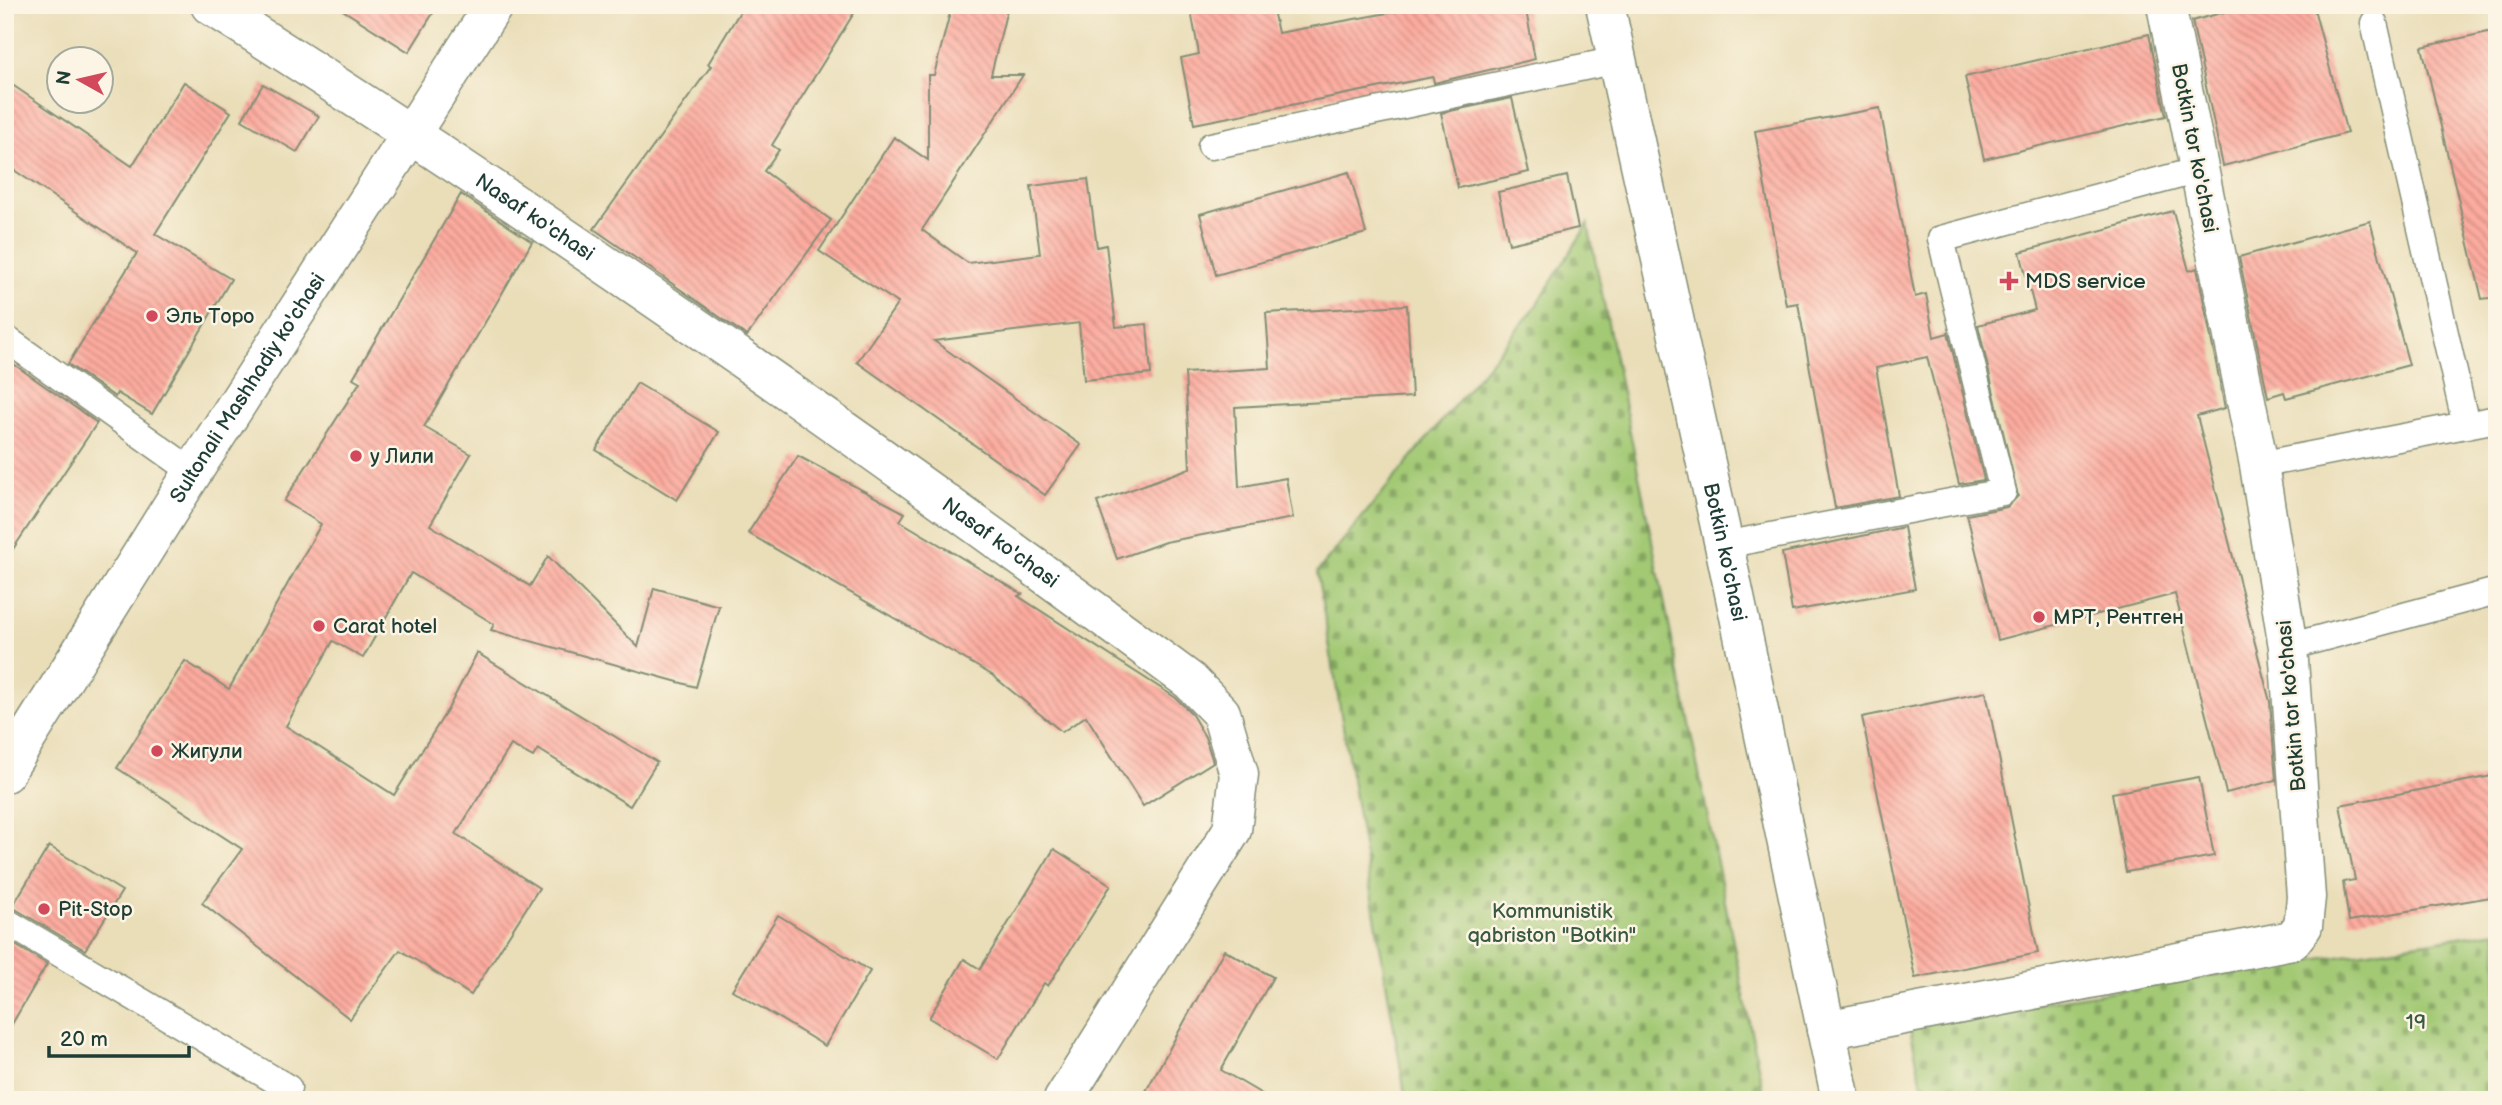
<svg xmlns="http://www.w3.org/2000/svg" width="2502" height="1105" font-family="'Balsamiq Sans',sans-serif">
<defs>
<pattern id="cemetery-stones" width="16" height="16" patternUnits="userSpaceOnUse" patternTransform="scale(1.75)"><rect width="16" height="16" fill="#a3c974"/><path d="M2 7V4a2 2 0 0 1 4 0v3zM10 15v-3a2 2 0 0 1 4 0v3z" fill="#84a460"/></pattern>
<pattern id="building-back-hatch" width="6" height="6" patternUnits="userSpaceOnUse" patternTransform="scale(1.75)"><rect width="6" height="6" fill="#fdab9f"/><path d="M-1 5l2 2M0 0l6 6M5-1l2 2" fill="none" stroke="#cc8c82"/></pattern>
</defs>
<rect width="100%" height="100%" fill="#fcf5e5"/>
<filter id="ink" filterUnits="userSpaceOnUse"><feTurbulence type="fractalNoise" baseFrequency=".0143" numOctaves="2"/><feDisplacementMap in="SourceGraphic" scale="14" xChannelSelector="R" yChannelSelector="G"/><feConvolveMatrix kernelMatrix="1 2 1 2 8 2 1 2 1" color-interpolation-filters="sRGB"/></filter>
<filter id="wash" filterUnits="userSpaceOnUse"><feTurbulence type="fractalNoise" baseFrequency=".00686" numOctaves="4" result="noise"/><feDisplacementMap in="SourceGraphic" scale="28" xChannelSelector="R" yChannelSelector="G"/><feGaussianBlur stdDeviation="1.57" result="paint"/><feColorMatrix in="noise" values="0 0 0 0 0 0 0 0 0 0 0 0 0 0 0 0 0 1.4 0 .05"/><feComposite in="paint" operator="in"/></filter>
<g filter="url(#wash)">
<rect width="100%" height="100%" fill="#eadeb9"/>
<g fill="url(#cemetery-stones)" stroke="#618354" stroke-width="2">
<polygon points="1588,224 1765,1100 1406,1100 1317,572 1534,309"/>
<polygon points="2497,931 2497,1100 1925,1100 1909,1023"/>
</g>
<g id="blocks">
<g fill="url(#building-back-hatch)">
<polygon points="335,5 438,5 409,52"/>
<polygon points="744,5 859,5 772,145 779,150 764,171 831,220 747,336 594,229 711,66 708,64"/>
<polygon points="952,5 1008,5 991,75 1023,75 922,230 968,263 1040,254 1031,186 1088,179 1097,247 1106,245 1116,327 1147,324 1151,374 1084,380 1079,323 934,341 1081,445 1045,495 857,362 898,303 819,251 894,137 928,160 928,75 934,75"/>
<polygon points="1190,5 1272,5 1278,33 1431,5 1525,5 1535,59 1434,83 1433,77 1194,124 1181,58 1199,54"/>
<polygon points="2250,5 2313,5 2347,133 2223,166 2192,21"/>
<polygon points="2497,30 2497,297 2482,299 2422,47"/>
<polygon points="2149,34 2166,116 1984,159 1965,77"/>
<polygon points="5,80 132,166 184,82 231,112 155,234 231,279 152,414 117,393 115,397 68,364 137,253 5,164"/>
<polygon points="263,84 319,116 297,152 242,120"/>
<polygon points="1512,98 1529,172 1458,188 1441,113"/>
<polygon points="1880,108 1915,297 1926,294 1934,337 1948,333 1984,480 1959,484 1927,357 1876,368 1899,496 1835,508 1798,303 1786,305 1755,131"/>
<polygon points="1349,172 1366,233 1216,275 1200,214"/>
<polygon points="1567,176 1578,228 1509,244 1498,192"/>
<polygon points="461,194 532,242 424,427 471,454 430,525 530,586 548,556 638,647 654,588 719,606 696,687 491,630 494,624 411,573 363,658 333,641 286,726 394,795 448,709 477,653 657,762 630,806 538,749 533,757 511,745 456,834 539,888 471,995 400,950 350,1019 202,903 242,849 117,768 185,661 229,689 321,524 284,501 360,382 353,378"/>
<polygon points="2173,211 2189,271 2197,268 2225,408 2197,416 2270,702 2276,780 2226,793 2175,594 1998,640 1967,515 2007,507 2018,496 1978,325 2035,310 2020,252"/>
<polygon points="2370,221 2409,365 2286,398 2284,392 2268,397 2239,257"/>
<polygon points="1407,305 1412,397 1235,407 1239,487 1286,478 1293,518 1165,542 1117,559 1097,502 1190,468 1185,373 1270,368 1266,313"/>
<polygon points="5,358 97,423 5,561"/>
<polygon points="637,383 719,432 677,500 596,450"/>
<polygon points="798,456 905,513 900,521 1022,594 1018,596 1176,698 1191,713 1205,737 1213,762 1143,806 1086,716 1062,732 992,675 748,533"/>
<polygon points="1904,527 1915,589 1792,611 1782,553"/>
<polygon points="1986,692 2038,953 1915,978 1862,717"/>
<polygon points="2497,775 2497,896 2349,921 2343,882 2355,880 2340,805"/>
<polygon points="2199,777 2214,856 2126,872 2112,793"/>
<polygon points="49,846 122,891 85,950 12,907"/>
<polygon points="1054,849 1111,885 1048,986 1044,983 998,1059 929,1018 964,959 980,969"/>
<polygon points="778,915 870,971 825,1046 732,990"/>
<polygon points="5,939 47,964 5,1036"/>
<polygon points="1224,950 1273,977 1221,1070 1272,1100 1141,1100"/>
</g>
</g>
</g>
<g filter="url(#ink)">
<use href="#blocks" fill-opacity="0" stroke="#848e76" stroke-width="2"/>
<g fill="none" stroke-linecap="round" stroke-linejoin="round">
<defs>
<g id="service">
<polyline points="2374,23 2466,425"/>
<polyline points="1211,146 1617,60"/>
<polyline points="5,338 193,472"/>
<polyline points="2259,465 2497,419"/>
<polyline points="1724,545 2003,492 1941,239 2199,170"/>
<polyline points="2288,647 2497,591"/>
<polyline points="5,921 288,1088"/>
</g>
<g id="minor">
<path id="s1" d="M210 5C546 217 871 445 1190 681L1221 713 1239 774 1232 830 1063 1100"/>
<polyline points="1826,1030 2292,940 2303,926 2306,897 2288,647 2278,585 2259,465 2166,5"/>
</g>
<g id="tertiary">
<path id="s2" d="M1605 5 1724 545 1841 1100"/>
<path id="s3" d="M5 773 193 472 494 5"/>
</g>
</defs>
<use href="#service" stroke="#848e76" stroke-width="29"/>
<use href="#minor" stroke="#848e76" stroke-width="41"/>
<use href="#tertiary" stroke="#848e76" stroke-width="41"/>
<use href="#service" stroke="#fff" stroke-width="26"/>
<use href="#minor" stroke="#fff" stroke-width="38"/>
<use href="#tertiary" stroke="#fff" stroke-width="38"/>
</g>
</g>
<g fill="#d1495b" stroke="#fcf5e5" stroke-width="2.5">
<path d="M2005.5 270.5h7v7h7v7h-7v7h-7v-7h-7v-7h7z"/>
<circle cx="152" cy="316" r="7"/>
<circle cx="356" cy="456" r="7"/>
<circle cx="2039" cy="617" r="7"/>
<circle cx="319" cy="626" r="7"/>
<circle cx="157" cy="751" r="7"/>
<circle cx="44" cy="909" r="7"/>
</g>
<g text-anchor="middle" stroke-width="5" stroke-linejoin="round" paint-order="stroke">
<g font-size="21" fill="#1f3d34" stroke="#fcf5e5">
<text transform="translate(2195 148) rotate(79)" y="7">Botkin tor ko'chasi</text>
<text dy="7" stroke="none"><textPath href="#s1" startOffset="388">Nasaf ko'chasi</textPath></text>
<text dy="7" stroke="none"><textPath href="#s3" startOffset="455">Sultonali Mashhadiy ko'chasi</textPath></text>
<text dy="7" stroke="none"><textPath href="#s1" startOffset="956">Nasaf ko'chasi</textPath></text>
<text dy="7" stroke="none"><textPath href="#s2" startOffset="560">Botkin ko'chasi</textPath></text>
<text transform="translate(2291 706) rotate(-95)" y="7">Botkin tor ko'chasi</text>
</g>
<g font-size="21" fill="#1f3d34" stroke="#fcf5e5" text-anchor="start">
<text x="2025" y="288">MDS service</text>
<text x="166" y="323">Эль Торо</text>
<text x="370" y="463">у Лили</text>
<text x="2053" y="624">МРТ, Рентген</text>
<text x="333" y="633">Carat hotel</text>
<text x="171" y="758">Жигули</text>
<text x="58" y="916">Pit-Stop</text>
</g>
<g font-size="21" fill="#395941" stroke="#fcf5e5">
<text x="1552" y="918">Kommunistik<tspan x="1552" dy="24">qabriston "Botkin"</tspan></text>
<text x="2416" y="1029">19</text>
</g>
</g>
<rect width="2502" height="1105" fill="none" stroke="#fcf5e5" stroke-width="28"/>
<g transform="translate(80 80) rotate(278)"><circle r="33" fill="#fcf5e5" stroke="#a4ab9e" stroke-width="2"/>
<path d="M0-5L12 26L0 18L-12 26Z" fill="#d1495b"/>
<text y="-10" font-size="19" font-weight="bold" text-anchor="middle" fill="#1f3d34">N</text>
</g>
<path d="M49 1046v10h140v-10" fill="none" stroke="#1f3d34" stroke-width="3.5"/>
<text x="60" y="1046" font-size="21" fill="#1f3d34" stroke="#fcf5e5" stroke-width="5" paint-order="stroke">20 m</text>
</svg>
